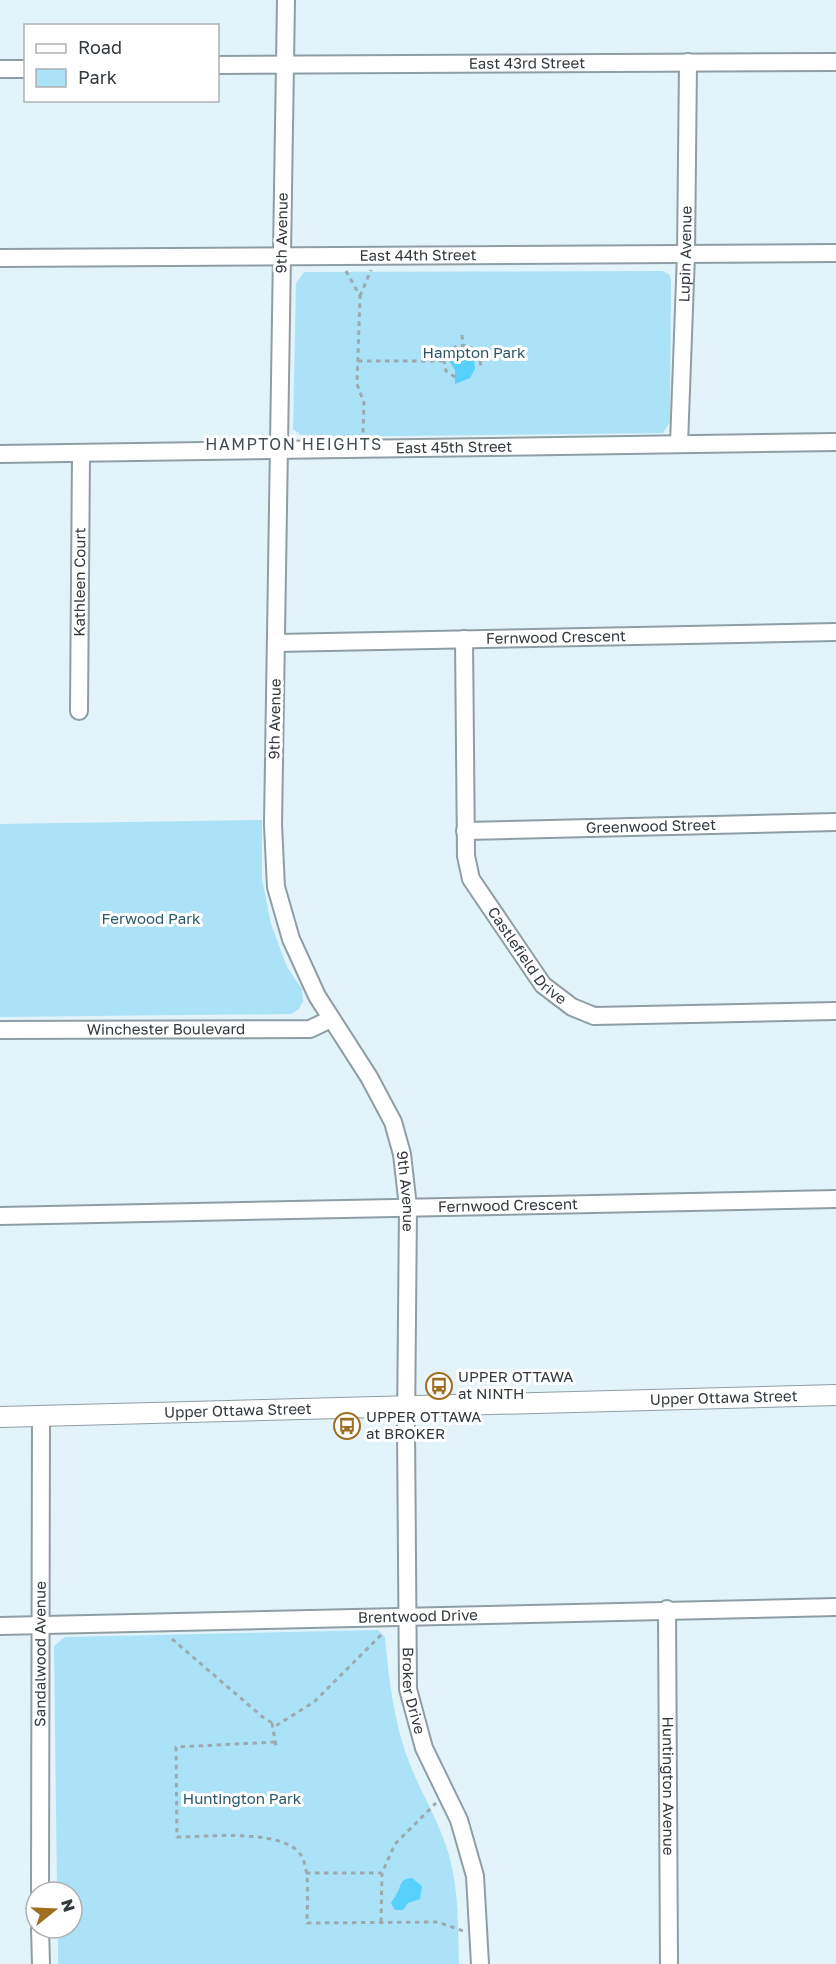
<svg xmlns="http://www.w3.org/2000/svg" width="836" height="1964" font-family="'Golos Text',sans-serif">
<rect width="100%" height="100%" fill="#e2f3fa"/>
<g fill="#ace2f8">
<polygon points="662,271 669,274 671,280 670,422 663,433 303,437 293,429 296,283 304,272"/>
<polygon points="262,820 262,879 271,924 287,967 302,989 303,1001 299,1009 291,1014 0,1017 0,824"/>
<path d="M378 1630 385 1637C389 1681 394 1725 411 1767 423 1796 440 1824 449 1855 459 1891 458 1927 459 1964H58V1928H72V1892H57L54 1646 65 1637Z"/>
</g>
<g fill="#57d1fb">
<polygon points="461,351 474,359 475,369 470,378 455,384 455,370 448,359 451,354"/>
<path d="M412 1878 422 1886 420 1899 408 1903 403 1910H395L391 1903C392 1900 395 1898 396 1895 402 1887 398 1879 412 1878Z"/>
</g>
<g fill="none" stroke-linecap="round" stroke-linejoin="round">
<defs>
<g id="minor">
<path id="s1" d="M286 0 273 825 276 887 291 939 317 996 369 1077 393 1122 402 1154 408 1207 406 1427 408 1689 424 1748 459 1820 475 1876 480 1964"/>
<path id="s2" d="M218 65 836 62"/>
<polyline points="0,69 26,69"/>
<path id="s3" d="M0 258 836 253"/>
<path id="s4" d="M679 444 686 254 688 62"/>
<path id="s5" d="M0 454 836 442"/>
<path id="s6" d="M464 639 466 856 471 879 543 985 572 1007 594 1016 836 1011"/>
<path id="s7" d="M276 643 836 632"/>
<path id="s8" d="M79 711 81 453"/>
<path id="s9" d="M465 831 836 822"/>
<path id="s10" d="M0 1030 310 1029 331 1019"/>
<path id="s11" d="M0 1216 836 1199"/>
<path id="s12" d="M667 1609 669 1964"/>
<path id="s13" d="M0 1626 836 1607"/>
<path id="s14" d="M40 1892 41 1416"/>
<polyline points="40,1928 41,1964"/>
</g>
<g id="major">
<path id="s15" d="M0 1417 836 1395"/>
</g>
</defs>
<use href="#minor" stroke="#8f9ea4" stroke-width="20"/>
<use href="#major" stroke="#8f9ea4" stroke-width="22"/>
<g stroke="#9ca9ae" stroke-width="3" stroke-dasharray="4.5 4.5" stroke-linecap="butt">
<polyline points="346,271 360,296 357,384 364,403 363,434"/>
<polyline points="360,296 371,270"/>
<polyline points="462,335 463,345"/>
<polyline points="358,361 444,361"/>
<path d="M455 377 446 371 444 361 455 347C471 342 483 353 480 369"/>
<polyline points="172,1639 265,1719 277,1725 314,1702 384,1632"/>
<polyline points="272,1723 276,1746"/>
<path d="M275 1742 176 1747 177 1837C207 1837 290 1827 303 1859 310 1877 307 1903 307 1923L438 1922 463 1931"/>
<polyline points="306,1873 382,1873 395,1844 436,1803"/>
<polyline points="381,1922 382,1873"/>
</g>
<use href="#minor" stroke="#fff" stroke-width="16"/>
<use href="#major" stroke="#fff" stroke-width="20"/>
</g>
<defs>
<symbol id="bus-ring" viewBox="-11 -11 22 22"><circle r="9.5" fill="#fff" stroke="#9e6e21" stroke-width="1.5"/><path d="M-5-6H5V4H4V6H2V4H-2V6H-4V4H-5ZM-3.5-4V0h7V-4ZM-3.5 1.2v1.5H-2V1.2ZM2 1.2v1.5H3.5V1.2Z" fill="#9e6e21"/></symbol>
</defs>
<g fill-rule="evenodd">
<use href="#bus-ring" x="424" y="1371" width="30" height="30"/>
<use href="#bus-ring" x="332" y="1411" width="30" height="30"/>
</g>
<g text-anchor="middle" stroke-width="6" stroke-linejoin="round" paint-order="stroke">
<g font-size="15" fill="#33393c" stroke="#fff">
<text dy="5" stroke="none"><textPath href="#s2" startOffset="309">East 43rd Street</textPath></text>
<text transform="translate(282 233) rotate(-89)" y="5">9th Avenue</text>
<text dy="5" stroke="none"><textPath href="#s4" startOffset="190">Lupin Avenue</textPath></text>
<text dy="5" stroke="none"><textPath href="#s3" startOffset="418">East 44th Street</textPath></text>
<text dy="5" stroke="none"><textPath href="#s5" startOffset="454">East 45th Street</textPath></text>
<text dy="5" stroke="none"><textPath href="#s8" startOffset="129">Kathleen Court</textPath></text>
<text dy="5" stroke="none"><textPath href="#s7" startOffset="280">Fernwood Crescent</textPath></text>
<text transform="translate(275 719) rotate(-89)" y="5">9th Avenue</text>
<text dy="5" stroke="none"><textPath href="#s9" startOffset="186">Greenwood Street</textPath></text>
<text dy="5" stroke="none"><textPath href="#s6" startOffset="336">Castlefield Drive</textPath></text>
<text dy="5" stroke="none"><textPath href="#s10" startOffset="166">Winchester Boulevard</textPath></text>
<text dy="5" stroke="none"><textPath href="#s1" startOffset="1222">9th Avenue</textPath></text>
<text dy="5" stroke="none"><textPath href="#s11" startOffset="508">Fernwood Crescent</textPath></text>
<text dy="5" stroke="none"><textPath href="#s15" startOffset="724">Upper Ottawa Street</textPath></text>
<text dy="5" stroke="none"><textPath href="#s15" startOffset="238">Upper Ottawa Street</textPath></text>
<text dy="5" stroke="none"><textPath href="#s13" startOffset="418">Brentwood Drive</textPath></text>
<text dy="5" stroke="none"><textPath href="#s14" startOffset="238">Sandalwood Avenue</textPath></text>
<text dy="5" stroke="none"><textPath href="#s1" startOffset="1722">Broker Drive</textPath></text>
<text dy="5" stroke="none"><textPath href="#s12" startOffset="177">Huntington Avenue</textPath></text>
</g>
<g font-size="15" fill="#27596b" stroke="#fff">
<text x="474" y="358">Hampton Park</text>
<text x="151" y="924">Ferwood Park</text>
<text x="242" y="1804">Huntington Park</text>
</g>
<g font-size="15" fill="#33393c" stroke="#fff" text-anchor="start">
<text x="458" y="1382">UPPER OTTAWA<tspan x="458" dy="17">at NINTH</tspan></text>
<text x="366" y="1422">UPPER OTTAWA<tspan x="366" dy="17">at BROKER</tspan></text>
</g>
<g font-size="16" letter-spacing="1.5" fill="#404d53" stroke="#fff">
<text x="294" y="450">HAMPTON HEIGHTS</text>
</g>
</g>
<rect x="24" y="24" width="195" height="78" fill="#ffffff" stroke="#adb0b1" stroke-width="1.5"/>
<rect x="36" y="44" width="30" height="9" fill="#ffffff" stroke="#adb0b1" stroke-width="1.5"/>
<text x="78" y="54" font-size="18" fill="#33393c">Road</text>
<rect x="36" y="69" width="30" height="18" fill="#ace2f8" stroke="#adb0b1" stroke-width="1.5"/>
<text x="78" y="84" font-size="18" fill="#33393c">Park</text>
<g transform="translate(54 1910) rotate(72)"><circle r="28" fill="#ffffff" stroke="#adb0b1" stroke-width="1.5"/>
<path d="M0-4.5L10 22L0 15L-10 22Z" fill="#9e6e21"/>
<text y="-9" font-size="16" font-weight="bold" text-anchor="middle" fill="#33393c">N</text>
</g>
</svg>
